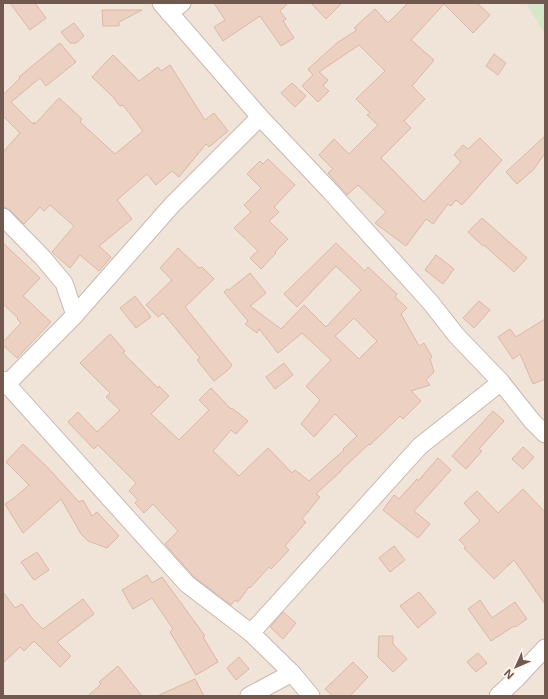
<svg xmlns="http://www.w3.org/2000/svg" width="548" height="699" font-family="Inter,sans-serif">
<rect width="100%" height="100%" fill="#faf2e8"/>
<rect fill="#f0e3d8" x="3" y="3" width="542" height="693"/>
<polygon fill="#d6e6c8" points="526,3 545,3 545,34"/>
<g fill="#ecd1c3" stroke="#dcb7a6" fill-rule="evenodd">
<polygon points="10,3 35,3 46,18 30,30"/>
<polygon points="214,3 288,3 280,11 286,19 283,21 294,38 281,46 260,16 223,41 214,27 225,20"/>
<polygon points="311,3 342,3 326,19"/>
<polygon points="408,3 477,3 490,15 473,33 444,4 411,40 434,60 412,86 425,99 404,121 411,128 381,158 424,202 461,162 454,155 463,145 468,149 480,138 502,160 462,205 456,200 451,206 448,204 433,224 426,219 406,246 375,223 386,212 358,185 347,195 328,173 333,169 319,155 334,139 349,154 378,125 367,115 370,113 356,99 385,71 359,45 319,72 328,80 323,86 329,91 318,102 302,86 313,75 308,69 337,43 357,30 354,28 375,9 388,23"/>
<polygon points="102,10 142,10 119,22 119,26 103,26"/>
<polygon points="74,23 84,36 76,43 70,43 61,32"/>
<polygon points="60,43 76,62 46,86 40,78 11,102 33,124 34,122 35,124 59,98 82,119 80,122 115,154 143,131 123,105 120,106 113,97 92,77 113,55 139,81 158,67 161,71 170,65 205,120 214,113 228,131 209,147 206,144 179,177 172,171 156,185 147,174 117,200 132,219 99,246 111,257 99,271 80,255 70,268 52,252 74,226 50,205 44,211 40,207 24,224 10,210 6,208 3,207 3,152 20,133 3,116 3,94 4,94 20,78 19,77"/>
<polygon points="494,54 506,63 498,75 486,66"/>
<polygon points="292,83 306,96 295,107 281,93"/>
<polygon points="545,136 545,153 534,169 517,184 506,172"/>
<polygon points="268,159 295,185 274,207 279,212 269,221 288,239 275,252 276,253 261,269 250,258 258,251 234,228 251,212 244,205 261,188 247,174 260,161 263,164"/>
<polygon points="482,218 527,258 514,272 484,245 483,246 468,232"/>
<polygon points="3,243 40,278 23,296 51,322 17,358 3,345 3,342 21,323 17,319 18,318 3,304"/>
<path d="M336 243 365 271 368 267 397 294 395 297 407 308 401 314 419 346 424 343 432 357 430 359 434 372 426 380 430 385 411 391 421 401 403 419 400 416 370 445 369 444 341 470V471L316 494 320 497 302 519 306 522 285 546 289 550 271 569 269 567 250 588 249 587 238 602 235 600 231 605 194 577 165 544 178 531 153 504 144 513 135 503 138 500 129 491 136 483 98 445 94 449 68 422 78 412 97 432 120 410 106 397 110 393 80 363 110 334 125 351 123 353 158 388 159 386 169 396 151 414 179 440 209 410 199 400 211 388 231 409 232 408 248 421 236 434 231 430 213 451 239 476 268 448 292 473 295 470 309 481 344 450 343 449 357 436 335 414 314 437 301 424 320 400 306 386 331 360 302 333 278 353 259 329 257 333 245 324 248 321 224 292 227 289 229 290 250 273 266 293 250 306 281 329 304 305 326 327 361 290 336 266 297 307 284 294ZM354 318 377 341 359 359 335 336Z"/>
<polygon points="178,248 199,268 202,267 214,279 185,307 232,365 228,370 214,381 197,360 200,358 163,313 158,317 146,305 172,280 160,268"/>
<polygon points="436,255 454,269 443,284 425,270"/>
<polygon points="135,296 151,317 136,328 120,308"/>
<polygon points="479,301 490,310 474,328 463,318"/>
<polygon points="545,319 545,379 533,384 520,354 513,359 498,337 510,329 516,337"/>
<polygon points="284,363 293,375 275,389 266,377"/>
<polygon points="493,411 504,421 479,449 482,451 466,469 452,456"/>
<polygon points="23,444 48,468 79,502 83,500 92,516 97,512 119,536 107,548 88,541 81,534 61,499 23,533 5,504 14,498 29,485 6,462"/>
<polygon points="523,447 534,457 523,469 512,459"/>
<polygon points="438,458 451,470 414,511 430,524 418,538 383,510 394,495 399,499 417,479 418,481"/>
<polygon points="523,489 545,512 545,604 514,560 494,579 464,548 466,547 459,540 480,521 464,503 477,491 498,513"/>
<polygon points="394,546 405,560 390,572 379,558"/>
<polygon points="37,552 49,570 34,580 21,562"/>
<polygon points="147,575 152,583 162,577 205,636 203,637 218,662 196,675 170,632 173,629 152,598 133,609 122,590"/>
<polygon points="3,592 15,608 22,604 31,617 43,629 83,599 94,614 57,642 71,656 60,667 34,641 24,651 20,647 3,663"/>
<polygon points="419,592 436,613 418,628 400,606"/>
<polygon points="480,600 492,618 515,602 527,619 515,627 514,626 491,641 468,609"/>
<polygon points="283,612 296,623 283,639 270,627"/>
<polygon points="379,636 393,636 393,644 407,659 393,672 378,657"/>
<polygon points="478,653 487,663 476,672 467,662"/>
<polygon points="239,657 249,669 236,680 227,668"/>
<polygon points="353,662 368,677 350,696 333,696 325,689"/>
<polygon points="118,666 142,696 88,696 101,684 99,682"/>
<polygon points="195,679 204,696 157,696"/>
</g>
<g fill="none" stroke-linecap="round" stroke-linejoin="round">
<defs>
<g id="street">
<polyline points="161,3 260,117 330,191 431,303 456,335 501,382 532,421 545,434"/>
<polyline points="169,13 182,3"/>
<polyline points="3,217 43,258 64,283 75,315"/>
<polyline points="3,380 187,584 251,633 292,673 311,696"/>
<polyline points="7,384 75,315 172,205 260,117"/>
<polyline points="251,633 420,446 501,382"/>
<polyline points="249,696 292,673"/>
<polyline points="498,696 517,678 545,648"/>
</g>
</defs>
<use href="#street" stroke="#cab9b0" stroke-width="19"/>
<use href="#street" stroke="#fff" stroke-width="17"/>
</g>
<rect width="548" height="699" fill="none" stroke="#71594f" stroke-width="8"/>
<g transform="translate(516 667) rotate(225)" stroke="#fdf6ee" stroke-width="3" paint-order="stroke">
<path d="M0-3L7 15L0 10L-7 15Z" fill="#71594f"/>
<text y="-6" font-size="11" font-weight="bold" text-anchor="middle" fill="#71594f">N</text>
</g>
</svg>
